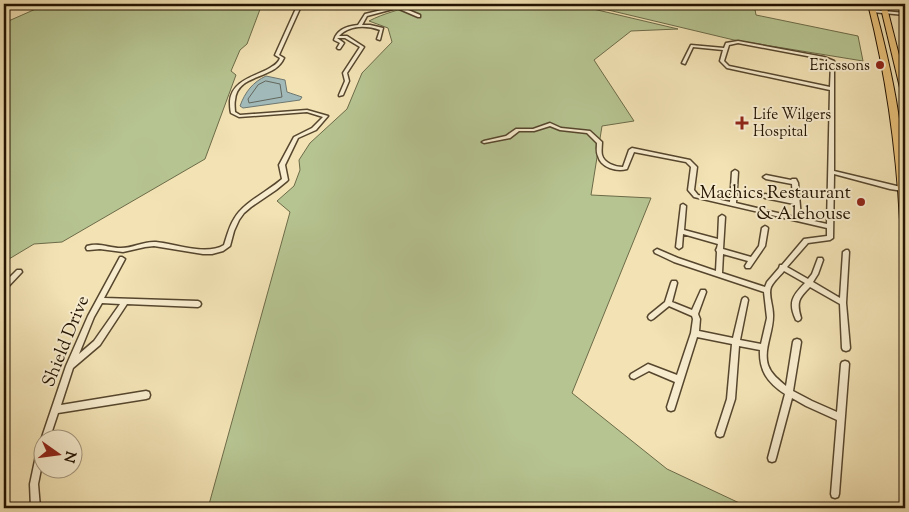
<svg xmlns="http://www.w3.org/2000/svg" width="909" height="512" font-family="'Sorts Mill Goudy',serif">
<rect width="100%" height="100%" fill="#f2e2b4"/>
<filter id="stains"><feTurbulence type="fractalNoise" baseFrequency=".004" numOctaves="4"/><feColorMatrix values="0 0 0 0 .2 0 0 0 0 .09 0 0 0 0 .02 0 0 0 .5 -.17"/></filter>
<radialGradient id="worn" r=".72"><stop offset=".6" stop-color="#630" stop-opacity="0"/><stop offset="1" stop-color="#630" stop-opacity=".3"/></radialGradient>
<g fill="#b6c491" stroke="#6c6b48">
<polygon points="47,4 262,4 247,44 240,50 231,71 236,75 205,159 62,242 34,244 4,262 4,23"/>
<path d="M416 4H572L678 29 631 31 594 60 634 121 602 126 591 195 651 198 572 393 667 469 750 508H208L290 212 277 201 294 186 300 170 299 160 310 143 347 109 362 73 392 42 388 28 369 21C384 13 400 10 416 4Z"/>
<polygon points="583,4 754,4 756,15 858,36 863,61 734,40"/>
</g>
<path fill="#a1bab9" stroke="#6e776f" d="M266 76 285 80 287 92 302 97 300 100 243 108 240 106C245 92 253 82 266 76Z"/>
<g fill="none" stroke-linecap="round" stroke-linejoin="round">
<polygon stroke="#62665c" stroke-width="1" points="266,81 280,84 282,97 249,103 248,99 258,85"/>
<defs>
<g id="street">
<path d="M298 4H302L279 55 284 58C275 80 237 73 235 100 234 104 235 109 235 112L240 115 307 110 328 116 316 130 298 138 285 165 288 180 287 181 276 190 251 207 244 213 239 220 234 231 230 246 223 251 212 254H203L154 246 145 247 123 252 100 249 89 250H87L86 248 87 246C100 242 108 248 121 248 133 248 144 241 156 242 176 244 206 256 224 245 227 236 229 227 234 219 244 202 267 192 282 179L279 165 294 137 312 128 323 117 307 112 239 117 231 113C230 109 230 105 230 101 232 81 253 77 268 69 273 66 278 64 280 58L275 55Z"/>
<path d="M407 4H412L401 7 420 15V17H418L397 8 367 16 362 25H370L383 28 380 40 377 39 380 30C366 25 349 25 339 36H347L364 47 347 73 349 81 343 95 339 96V95L345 81 343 73 360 47 345 38H337L344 43 340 49H338L337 48 340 43 334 40C337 29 348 26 358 25L365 14Z"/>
<polygon points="873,10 905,13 905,15 872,12 871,11"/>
<path d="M738 41 824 57 834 61V171L905 188V190L903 191 890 189 834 174 833 238 830 240 808 243 787 267 808 279 812 274 818 258H822L823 260 818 274 813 282 840 298 843 252 846 250H848L849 252 846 303 850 348 849 350 846 351 843 350 842 348 840 304 810 287C799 298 796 302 801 318L800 320 798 321 796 320C788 303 792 296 805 283L784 271C780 276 774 281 771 287 768 295 773 305 773 314 774 331 763 349 768 365 771 374 779 380 786 386L793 342 794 340 797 339 800 340 801 342 793 391 812 401 837 412 841 364 842 362 845 361 848 362 849 364 839 494 838 497 835 498 832 497 831 494 837 420 806 406 792 398 776 458 775 461 772 462 769 461 768 458 785 394C768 383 759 371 760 350L739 346 735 399 724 433 723 436 720 437 717 436 716 433 727 399 732 344 697 337 675 407 674 410 671 411 668 410 667 407 675 382 649 371 634 379 631 378 630 376 631 374 648 364 677 375 691 333 693 319 692 316 669 306 653 319 651 320 649 319 648 317 649 315 665 302 671 283 672 281H676L677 283 672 302 692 310 701 290H705L706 292 698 314 700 319 699 331 733 338 742 300 743 298 745 297 747 298 748 300 740 340 761 344 767 318 764 292 674 262 655 253 654 251 657 249 678 258 716 271 717 252 716 250 717 248 718 244 683 234 682 247 679 249 676 247 681 205 683 204 686 206 684 230 718 239 719 217 722 215 724 216 725 217 723 249 751 257 759 246 762 228 765 226 767 227 768 228 765 246 750 268H746L745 266 748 261 723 254 722 273 765 287 767 282 779 268 780 265H782L804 239 827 236V228L694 197 688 190 691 167 686 162 634 152 627 169C617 172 601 168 598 156 596 152 597 147 597 143L587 133 560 130 550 126 534 131H519L510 138 484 143 482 142 484 141 506 136 516 129H533L550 123 561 128 590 131 602 142C602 146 601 151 602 155 604 163 615 167 623 167L629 150 632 148 690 160 697 167 694 190 698 195 730 202 732 172 735 170 737 171 738 172 736 203 795 217 794 204 765 198 762 196 765 194 793 200 792 184 766 179 763 177 766 175 791 180 792 179H796L798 183 801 218 827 224 830 90 727 68 720 61 723 50 693 47 685 64 682 63 691 45 724 48 726 43ZM738 43 823 59 831 63 830 87 729 66 724 61 729 45Z"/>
<polygon points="894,54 896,54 905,59 905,62 894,56"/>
<path d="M120 257H122L125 259 104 298 198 301 200 302 201 304 200 306 198 307 127 304 100 345 73 368 61 405 146 391 149 392 150 395 149 398 146 399 58 413 49 440H42V464L38 484 40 508H31L30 484 38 446 39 443 42 442 41 440 66 366 88 316ZM102 303 120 304 94 341 79 354 94 317Z"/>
<polygon points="17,270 21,270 22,272 6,289 4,290 4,283"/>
</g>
<g id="primary">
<path d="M868 4H874C893 74 909 150 905 223L900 220C896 147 886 75 868 4Z"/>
<polygon points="880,4 886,4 905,79 905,94 901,92"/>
</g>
</defs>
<use href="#street" stroke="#56462d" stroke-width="3"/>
<use href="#primary" stroke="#221200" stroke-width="2"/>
<use href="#street" fill="#f7ecce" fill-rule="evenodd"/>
<use href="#primary" fill="#e9c17a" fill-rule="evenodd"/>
</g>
<g fill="#8f2418" stroke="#f7ecce" stroke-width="2">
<circle cx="880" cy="65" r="5"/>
<path d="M739.5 115.5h5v5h5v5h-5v5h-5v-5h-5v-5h5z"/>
<circle cx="861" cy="202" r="5"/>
</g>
<g text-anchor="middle" stroke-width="4" stroke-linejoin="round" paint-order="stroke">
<g font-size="15" fill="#221200" stroke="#f7ecce" text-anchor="end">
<text x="870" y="70">Ericssons</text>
<text x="753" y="119" text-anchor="start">Life Wilgers<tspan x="753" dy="17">Hospital</tspan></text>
</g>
<g font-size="18" fill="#221200" stroke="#f7ecce" text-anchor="end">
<text x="851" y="198">Machics Restaurant<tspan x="851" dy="21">&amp; Alehouse</tspan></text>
</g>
<g font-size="18" fill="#221200" stroke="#f7ecce">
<text transform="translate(65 341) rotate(-68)" y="6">Shield Drive</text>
</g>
</g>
<rect width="909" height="512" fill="none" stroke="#f2e2b4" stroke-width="20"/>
<rect x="5" y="5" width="899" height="502" fill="none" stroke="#221200" stroke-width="2.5"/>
<rect x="10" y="10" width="889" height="492" fill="none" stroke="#221200"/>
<g transform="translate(58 454) rotate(104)"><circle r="24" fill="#f7ecce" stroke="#a2957c"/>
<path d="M0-4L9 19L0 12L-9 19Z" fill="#8f2418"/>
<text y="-8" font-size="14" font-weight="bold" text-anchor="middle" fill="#221200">N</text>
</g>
<rect width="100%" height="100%" filter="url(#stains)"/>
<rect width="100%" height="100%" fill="url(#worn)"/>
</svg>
